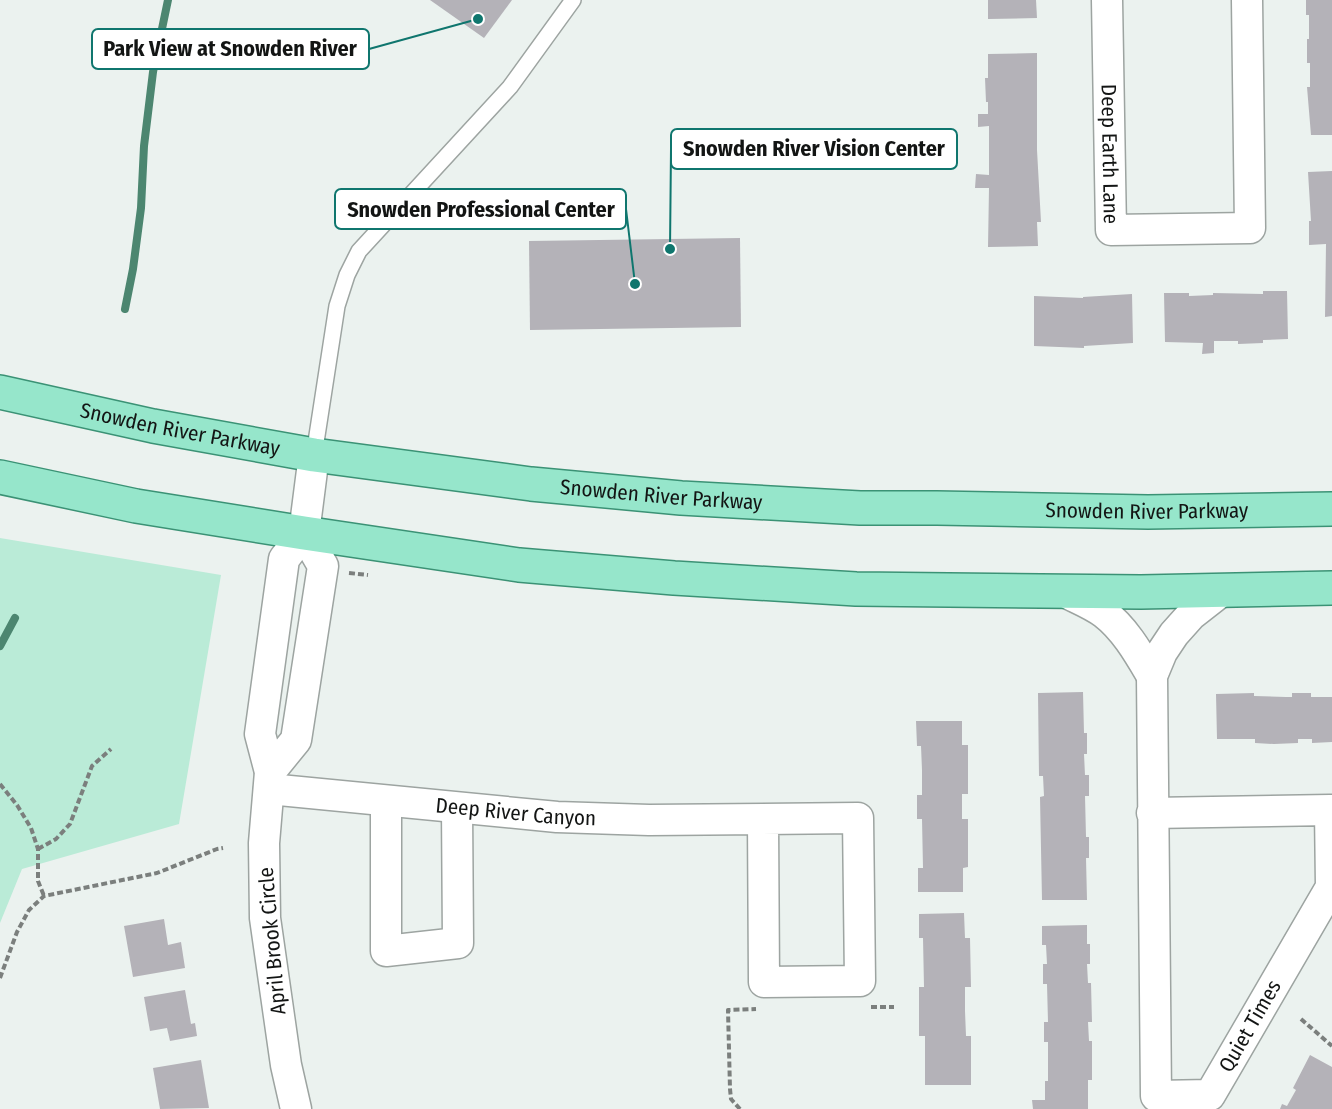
<svg xmlns="http://www.w3.org/2000/svg" width="1332" height="1109" font-family="'Fira Sans Condensed',sans-serif">
<rect width="100%" height="100%" fill="#ebf2ef"/>
<polygon fill="#baebd7" points="0,538 221,575 179,824 22,869 0,923"/>
<g fill="none" stroke-linecap="round" stroke-linejoin="round">
<g stroke="#4c8670" stroke-width="8">
<polyline points="125,309 133,269 141,208 144,146 153,72 168,0"/>
<polyline points="0,646 15,618"/>
</g>
</g>
<g fill="#b4b2b8">
<polygon points="430,0 512,0 484,38"/>
<polygon points="988,0 1036,0 1037,18 988,19"/>
<polygon points="1306,0 1332,0 1332,135 1311,135 1307,87 1310,87 1310,63 1307,63 1307,39 1309,39 1309,15 1306,15"/>
<polygon points="1037,53 1037,150 1041,222 1037,222 1038,246 988,247 989,188 975,188 976,174 989,175 989,126 978,127 978,114 988,114 988,102 986,102 985,78 988,78 988,54"/>
<polygon points="1332,171 1332,316 1325,317 1326,244 1309,245 1309,221 1311,221 1308,172"/>
<polygon points="740,238 741,327 530,330 529,241"/>
<polygon points="1263,291 1287,291 1288,339 1263,340 1263,343 1238,344 1238,341 1214,341 1214,353 1202,354 1203,343 1165,342 1164,293 1189,293 1189,296 1213,295 1213,293 1263,294"/>
<polygon points="1132,294 1133,343 1084,346 1084,348 1034,346 1034,296 1083,298 1083,297"/>
<polygon points="1083,692 1084,733 1087,733 1087,754 1084,754 1085,775 1089,775 1089,796 1085,796 1086,837 1089,837 1089,858 1086,858 1087,900 1042,900 1040,797 1044,796 1043,776 1039,776 1038,693"/>
<polygon points="1254,693 1254,696 1286,697 1292,697 1292,693 1311,693 1311,697 1332,697 1332,742 1312,743 1312,739 1298,739 1298,743 1274,744 1255,743 1255,739 1217,739 1216,694"/>
<polygon points="916,721 962,721 962,745 968,745 968,794 962,794 962,819 968,819 968,867 963,868 963,892 918,892 918,868 923,868 922,819 917,819 917,795 922,795 922,770 921,746 917,746"/>
<polygon points="964,913 965,938 970,938 971,987 965,987 965,1011 966,1036 971,1036 971,1085 925,1085 925,1036 919,1036 919,987 924,987 923,938 919,938 919,914"/>
<polygon points="164,919 168,945 181,942 185,968 133,977 124,926"/>
<polygon points="1087,925 1087,944 1090,944 1090,964 1087,964 1088,983 1091,983 1092,1022 1088,1022 1089,1041 1092,1041 1092,1080 1088,1080 1088,1109 1033,1109 1032,1100 1045,1100 1045,1081 1048,1081 1048,1042 1044,1042 1044,1022 1048,1022 1047,984 1043,984 1043,964 1047,964 1046,945 1042,945 1042,926"/>
<polygon points="185,990 191,1024 195,1023 197,1036 170,1041 167,1028 150,1031 144,997"/>
<polygon points="1310,1055 1332,1067 1332,1109 1280,1109 1282,1104 1287,1106 1296,1090 1293,1088"/>
<polygon points="201,1060 209,1108 160,1109 153,1068"/>
</g>
<g fill="none" stroke-linecap="round" stroke-linejoin="round">
<defs>
<polyline id="lane" points="314,455 337,306 347,275 359,251 510,87 573,0"/>
<g id="street">
<path id="s1" d="M1107 0 1111 230 1250 228 1247 0"/>
<path d="M1063 591C1076 598 1092 604 1104 613 1125 629 1139 654 1152 676"/>
<polyline points="270,772 296,740 323,566 304,533"/>
<path id="s2" d="M269 789 557 817 649 820 858 818 860 981 764 982 763 820"/>
<polyline points="386,801 386,951 458,943 457,808"/>
<polyline points="1152,813 1330,810 1331,887 1210,1095 1156,1096 1152,676 1162,652 1174,634 1191,615 1223,590"/>
<polyline points="296,1109 286,1065 265,918 264,843 270,772 260,734 284,559 304,533 314,455"/>
</g>
<g id="primary">
<path id="s3" d="M0 392 153 426 314 455 531 484 681 498 860 508H937L1148 512 1332 509"/>
<polyline points="0,477 136,506 304,533 519,565 674,578 856,589 1141,592 1332,588"/>
</g>
</defs>
<use href="#lane" stroke="#9da4a1" stroke-width="18"/>
<use href="#street" stroke="#9da4a1" stroke-width="33"/>
<use href="#primary" stroke="#3b9275" stroke-width="36"/>
<g stroke="#7b7f7d" stroke-width="4" stroke-dasharray="6 3" stroke-linecap="butt">
<polyline points="349,573 368,575"/>
<polyline points="0,784 17,805 31,828 38,849 38,881 44,896"/>
<polyline points="38,849 56,839 70,824 92,766 111,749"/>
<polyline points="0,978 17,932 29,910 44,896 157,873 217,849 223,848"/>
<polyline points="871,1007 894,1007"/>
<polyline points="1301,1019 1332,1046"/>
<polyline points="740,1109 731,1099 730,1089 728,1010 756,1009"/>
</g>
<use href="#lane" stroke="#fff" stroke-width="15"/>
<use href="#street" stroke="#fff" stroke-width="30"/>
<use href="#primary" stroke="#96e6cb" stroke-width="33"/>
</g>
<g text-anchor="middle" stroke-width="4.5" stroke-linejoin="round" paint-order="stroke">
<g font-size="21" fill="#131514" stroke="#fff">
<text dy="7" stroke="none"><textPath href="#s1" startOffset="154">Deep Earth Lane</textPath></text>
<text dy="7" stroke="none"><textPath href="#s3" startOffset="184">Snowden River Parkway</textPath></text>
<text dy="7" stroke="none"><textPath href="#s3" startOffset="670">Snowden River Parkway</textPath></text>
<text dy="7" stroke="none"><textPath href="#s3" startOffset="1156">Snowden River Parkway</textPath></text>
<text dy="7" stroke="none"><textPath href="#s2" startOffset="248">Deep River Canyon</textPath></text>
<text transform="translate(272 941) rotate(-95)" y="7">April Brook Circle</text>
<text transform="translate(1250 1026) rotate(-60)" y="7">Quiet Times</text>
</g>
</g>
<path fill="none" stroke="#0f766e" stroke-width="2" d="M478 19L369 49M670 249L671 149M635 284L626 209"/>
<g fill="#0f766e" stroke="#fff" stroke-width="2">
<circle cx="478" cy="19" r="6"/>
<circle cx="670" cy="249" r="6"/>
<circle cx="635" cy="284" r="6"/>
</g>
<g fill="#fff" stroke="#0f766e" stroke-width="2">
<rect x="92" y="29" width="277" height="40" rx="6"/>
<rect x="671" y="129" width="286" height="40" rx="6"/>
<rect x="335" y="189" width="291" height="40" rx="6"/>
</g>
<g font-size="22" text-anchor="middle" font-weight="bold" fill="#131514">
<text x="230" y="56">Park View at Snowden River</text>
<text x="814" y="156">Snowden River Vision Center</text>
<text x="481" y="217">Snowden Professional Center</text>
</g>
</svg>
